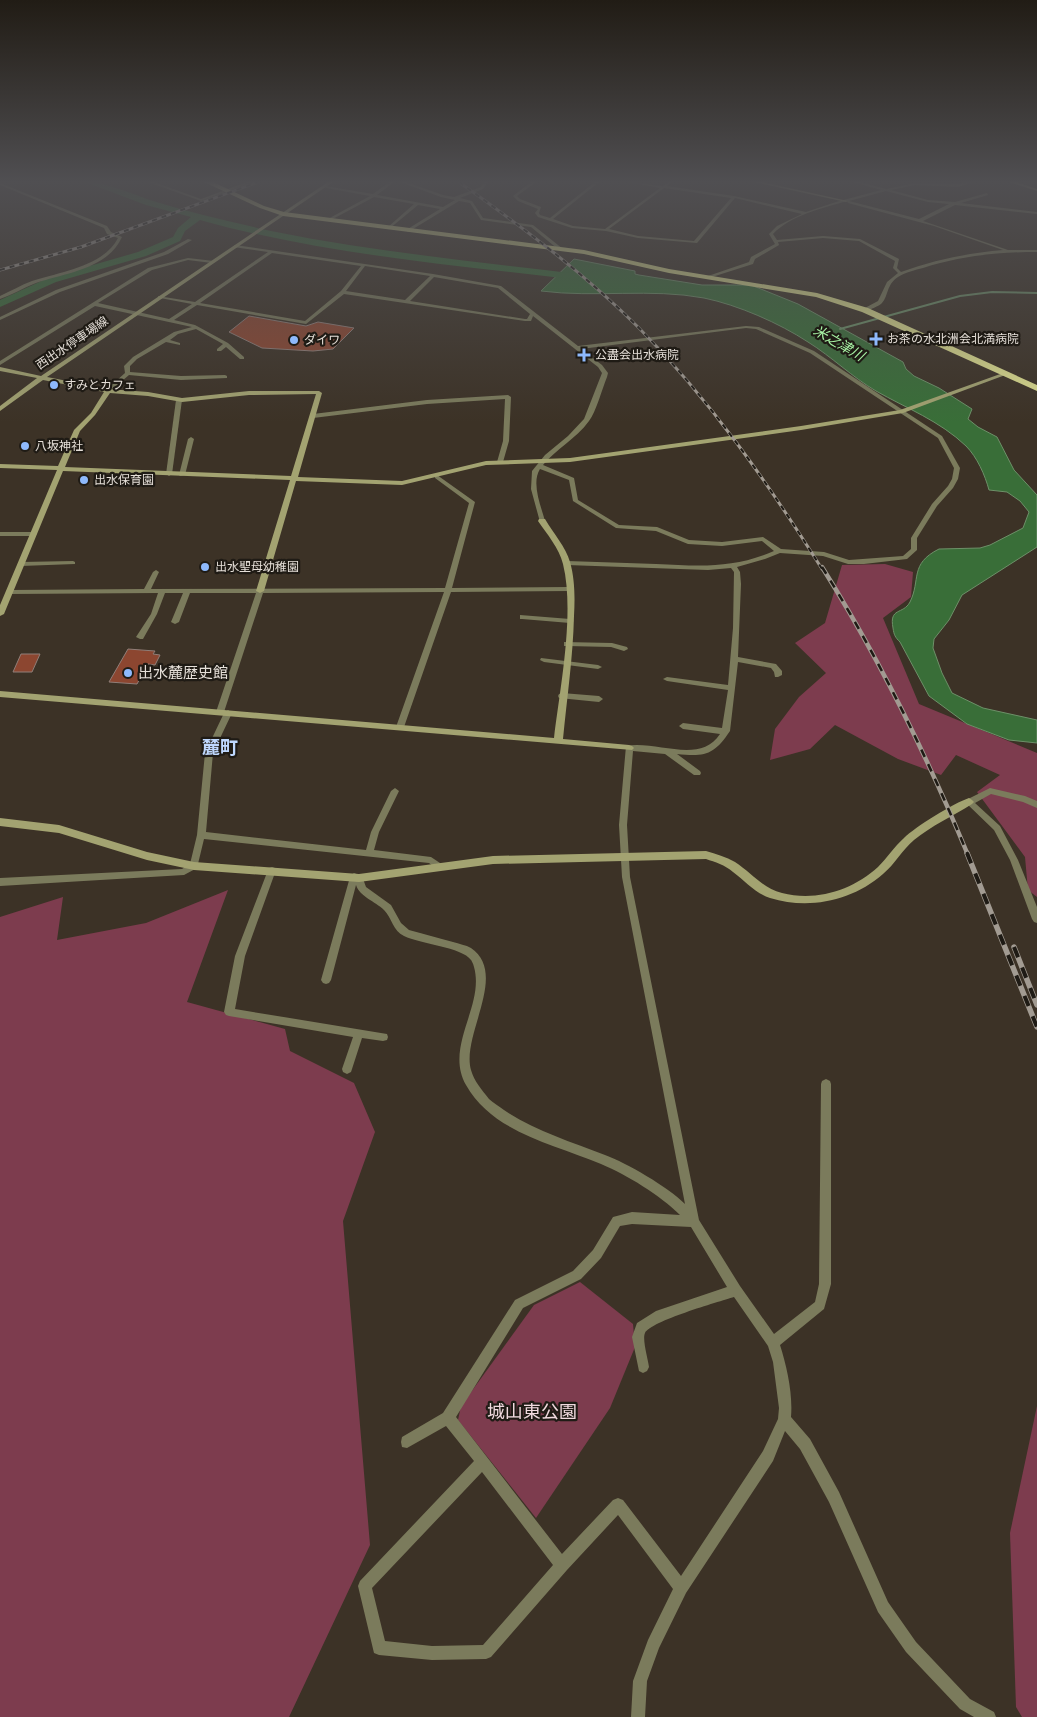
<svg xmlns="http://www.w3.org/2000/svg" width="1037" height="1717" font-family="Overpass,'Noto Sans JP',sans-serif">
<rect width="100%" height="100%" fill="#3c3226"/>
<g fill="#7d3c4e">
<polygon points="885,564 913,572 911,597 883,618 919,704 1037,753 1037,897 1028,890 1025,857 977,792 1000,775 956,755 941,775 898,759 835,725 810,749 770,760 775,729 799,697 826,673 795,643 825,623 842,565"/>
<polygon points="228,890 187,1002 285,1029 290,1051 354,1083 375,1132 343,1221 370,1545 289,1717 0,1717 0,917 63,897 57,940 146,923"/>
<polygon points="580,1282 633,1324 635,1347 610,1408 536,1518 458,1420 461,1406 534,1305"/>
<polygon points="1037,1406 1037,1717 1022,1717 1016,1707 1010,1533"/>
</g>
<path fill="#396e38" stroke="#6d9068" d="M574 259 635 271V274L639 275 702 285H751L798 304 865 341 903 362 906 369 914 376 939 388 972 409 968 419 978 427 997 437 1014 470 1037 495V547L962 595 949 620 934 639 933 648 942 673 952 693 983 708 1037 720V743L1009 740 967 724 929 696 900 642C895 637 894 635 893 628 889 607 903 615 910 602 921 580 909 564 939 549L980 548 990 545 1023 528 1029 512 1020 501 1007 492 989 490C985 475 977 457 966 446 940 421 906 408 876 391 852 377 832 357 808 342 779 323 738 305 704 298 651 288 595 298 541 291Z"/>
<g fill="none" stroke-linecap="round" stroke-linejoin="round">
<polyline stroke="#6d9068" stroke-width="2" points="840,329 960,296 992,292 1037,293"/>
<path fill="#396e38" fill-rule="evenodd" d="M85 182C108 182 131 194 153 201 192 213 231 222 271 231 375 252 481 262 586 275L591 278 586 281C457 265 325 255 200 220L185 231 180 241 146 256 56 282 0 307V300L48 278 138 252 173 237 178 228 191 217 146 205Z"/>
</g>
<g fill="#8c4630" stroke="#907e78">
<polygon points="249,316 306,326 318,322 354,328 333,349 313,351 262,348 229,332"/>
<polygon points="128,649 155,651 153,654 160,655 155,665 148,664 137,684 109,682"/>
<polygon points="21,654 40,654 32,672 13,672"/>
</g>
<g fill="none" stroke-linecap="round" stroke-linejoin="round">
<g fill="#7b7b5c" fill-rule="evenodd">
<polygon points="148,182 154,182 201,199 247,182 253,182 201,201"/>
<polygon points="389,182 394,182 377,195 443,207 455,200 441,197 400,182 406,182 443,195 454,197 481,187 484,182 488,182 483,189 460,198 472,201 483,218 533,225 563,249 559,250 531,227 481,220 470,203 459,201 408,232 406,230 440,209 418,205 389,229 388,227 414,204 374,197 329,221 326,220 370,196 326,188 325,186 373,194"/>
<path d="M531 182H536L517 196 520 199 541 207 539 213 540 215 550 218 595 182H599L553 219 573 226 605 229 660 188 628 182 663 186 668 182H672L667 186 734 196 806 212 836 202 881 190 853 182H860L886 189 915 183 951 184 974 182 958 187 915 185 891 190 928 200 955 202 987 193 988 195 961 203 1037 212V214L955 205 923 221 1008 250H1037V252C998 252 960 256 923 268 915 270 906 272 898 277 886 285 889 295 882 303 879 306 870 310 865 311H863V309L878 301 887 282 898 273 893 268 895 261 859 241 823 238 778 242 779 245 755 259 753 264 712 277 708 276 749 262 751 257 775 244 769 234 777 226 802 214 735 198 697 243 638 238 606 231 572 228 538 217 535 213 538 209 518 201 513 196ZM664 188 731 198 694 241 638 236 609 229ZM886 191 928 202 949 204 919 219 849 201ZM847 201 848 203 934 226 1003 250C968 253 934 260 901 272L897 268 899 259 860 239 823 236 777 240 773 234C791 215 823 208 847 201Z"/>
<path d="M0 183 107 226 111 232 122 237C108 269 65 273 36 283 23 288 12 295 0 299V296C11 291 21 285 32 281 60 272 104 266 118 238L107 234 104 228 0 185Z"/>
<polygon points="188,239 192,240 168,254 60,292 0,320 0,317 56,290 164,252"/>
<path d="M235 245 433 274 501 286 578 346 746 326 759 327 814 351 942 436 960 468 958 479 953 488 937 506 917 538V550L907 559 864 564H848L823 556 780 553 765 559 737 567 740 572 741 584 738 657 776 664 782 671V675L778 677H775L774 672 771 668 738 662 730 731C714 755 705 757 677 754L700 771 701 773 700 775H694L665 754 633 751 627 825 630 877 699 1220 740 1286 774 1334 815 1302 819 1284 821 1084 822 1081 826 1079 830 1081 831 1084V1284L824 1309 780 1345C787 1367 793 1394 791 1417L810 1439 839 1492 888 1602 916 1642 970 1699 994 1712 996 1717H974L960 1709 906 1652 878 1612 829 1502 800 1449 785 1431 773 1461 686 1593 659 1648 647 1681 645 1717H631L633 1681 648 1640 673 1589 618 1515 567 1570 491 1657 486 1659 432 1660 379 1655 374 1653 358 1586 360 1581 474 1461 446 1426 407 1448 402 1447 401 1442 402 1437 443 1413 515 1300 573 1271 593 1250 613 1217 632 1212 680 1215C660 1195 627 1175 601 1164 554 1144 493 1133 466 1085 444 1046 485 1006 474 967 474 966 472 961 471 960 462 947 420 944 404 936 393 931 392 918 384 910 375 901 360 897 356 885L331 980 329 983 326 984 323 983 321 980 350 877 351 875 354 873 362 876 366 887 391 905 401 923 409 930C424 934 438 938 453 942 459 944 466 945 471 948 509 974 461 1035 471 1070 474 1081 482 1090 489 1099 493 1103 499 1106 504 1110 535 1131 570 1141 605 1155 627 1163 668 1187 685 1204L622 877 619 825 626 746C656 740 700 765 720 734L683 729 679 726 683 723 722 728 728 690 667 681 663 679 667 677 728 685 733 628 734 572 731 568 708 570 567 565 564 563 567 561C597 562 627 563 656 564 700 566 733 569 774 551L762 541 722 546 688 544 656 531 616 528 573 501 569 480 540 469C531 483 541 506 545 521L540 522 531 489 532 471 545 455 568 436 584 419 602 373 598 367 533 316 531 321H525L344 294 306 324 197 305 174 320 195 325 228 343 244 357V359H240L226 347 221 351H217V349L223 344 196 329 178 334 170 340 180 343V345L166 342 137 359 130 366V372L181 376 225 375 227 376V378L181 380 129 375 108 393 106 392V390L125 373 124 366 133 357 174 332 192 327 95 306 0 365V361L148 268 188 258 214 261 212 263 188 260 152 270 98 303 169 319 192 304 160 298H158V296L195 302 268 252 233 247ZM272 253 361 266 341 291 305 321 200 303ZM365 266 430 276 405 300 346 291ZM434 277 498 288 530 314 527 319H525L410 301ZM746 328 756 329 810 353 938 438 954 468 952 479 948 486 932 504 911 538V549L903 556 849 560 824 552 781 549 763 537 722 542 689 540 657 527 619 525 578 500 574 478 543 465C556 449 576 439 589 421 596 412 602 389 607 377L608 373 602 365 581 349ZM632 1224 691 1227 727 1287 656 1311 637 1323 632 1337 639 1371 643 1373 647 1371 649 1367C648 1359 642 1339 645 1333 651 1321 718 1302 734 1297L768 1346 773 1362 779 1408 778 1419 763 1451 681 1576 623 1500 618 1498 613 1500 562 1554 456 1417 523 1308 581 1279 601 1258 620 1226ZM482 1472 553 1565 483 1645 432 1646 385 1641 372 1588Z"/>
<polygon points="508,395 511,397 509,441 503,462 500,464 497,462 503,441 505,399 427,404 313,418 310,416 313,414 427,400"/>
<polygon points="179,398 182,400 172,474 169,476 166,474 176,400"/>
<polygon points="191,437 194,439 185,475 180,476 179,475 188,439"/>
<polygon points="437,475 475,502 452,588 569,587 572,589 569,591 451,592 404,727 400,730 396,727 444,592 263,593 224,712 220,715 216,712 256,593 190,593 179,622 175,624 171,622 183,593 165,593 157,614 143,639 140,639 136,637 151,614 158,593 9,594 6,592 9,590 144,589 153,572 156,570 159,572 151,589 445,588 469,503 435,478 435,476"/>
<polygon points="0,532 34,532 37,534 34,536 0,536"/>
<polygon points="73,561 75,562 75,564 21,566 18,564 21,562"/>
<polygon points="520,615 570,619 574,621 570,623 522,619 520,619"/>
<polygon points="564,642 612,643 627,647 628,649 624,651 611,647 567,646 564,646"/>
<polygon points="541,658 598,665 602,667 598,669 544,662 540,660"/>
<polygon points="562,693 599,696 603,699 599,702 559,698 558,696 559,694"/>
<polygon points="228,710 232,713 213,753 206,832 366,850 371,832 391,791 395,788 399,791 379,832 374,850 431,857 443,865 444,867 443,869 437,869 429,863 204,839 197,868 184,875 0,886 0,878 182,869 190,864 197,835 205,753 224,713"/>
<polygon points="990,788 1025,796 1037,801 1037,808 1023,802 991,794 975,803 1000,826 1018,860 1037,907 1037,923 1034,922 1032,919 1010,860 994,830 965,802 966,800"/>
<polygon points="272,867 275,868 276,870 245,956 235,1009 387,1034 388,1037 387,1040 383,1041 362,1038 352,1069 351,1072 347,1074 343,1072 342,1069 353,1037 229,1016 226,1015 224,1012 235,956 268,870 269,868"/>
</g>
<g fill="#a3a371" fill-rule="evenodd">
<path d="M328 182H333L47 377 108 389 148 392 182 398 249 391H319L322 393 298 477 402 481 486 461 570 458 801 426 900 410 1003 373 1008 374 903 413 801 430 570 462 486 465 402 485 296 481 264 591 260 593 256 591 290 480 63 471 4 614 0 616V605L57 470 0 468V464L58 466 74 430 91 413 104 392 43 380 0 411V406L37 378 0 371V367L41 376ZM110 393 148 396 182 402 249 395 316 394 291 476 65 467 80 431 95 415Z"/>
<polygon points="754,182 762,182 848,201 846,202"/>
<polygon points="1009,182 1016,182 1037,189 1037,191"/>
<path d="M539 519H545C553 533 566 547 570 562 575 579 575 599 574 616 573 657 567 698 563 739L629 745 632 746 634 748 632 750 0 697V691L554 738C560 688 575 613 563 564 559 548 547 534 538 521Z"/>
<path d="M969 798 972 800 974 802 972 804C953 816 931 826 914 840 902 850 895 864 883 874 852 901 809 910 770 898 755 893 745 881 733 872 725 865 715 862 706 859L493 864 359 882 194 870 147 860 59 833 0 826V818L59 825 147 852 194 862 359 874 493 856 706 851C716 854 726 857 735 862 752 873 762 888 782 893 816 902 853 890 878 867 887 858 894 847 904 838 915 827 954 803 969 798Z"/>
</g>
<polygon fill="#ddde8f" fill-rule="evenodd" points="204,182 213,182 264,206 284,212 584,250 669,269 817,293 868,308 1037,385 1037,391 862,312 816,297 669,273 584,254 283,216 260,208"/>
<defs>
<g id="rail-far2">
<path d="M459 182C522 227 584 273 639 328 710 400 768 483 822 569"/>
<polyline points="0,270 81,247 258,182"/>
</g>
<path id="rail-far1" d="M822 567C879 658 927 756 968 855"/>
<g id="rail">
<polyline points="967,853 1037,1027"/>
<polyline points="1014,947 1037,1005"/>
</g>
</defs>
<use href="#rail-far2" stroke="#a29b92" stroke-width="3"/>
<use href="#rail-far1" stroke="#a29b92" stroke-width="4.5"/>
<use href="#rail" stroke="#a29b92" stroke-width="5.5"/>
<use href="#rail-far2" stroke="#1f1b15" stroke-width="2" stroke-dasharray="5" stroke-linecap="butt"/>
<use href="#rail-far1" stroke="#1f1b15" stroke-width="2.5" stroke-dasharray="8" stroke-linecap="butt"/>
<use href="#rail" stroke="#1f1b15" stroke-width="4" stroke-dasharray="11" stroke-linecap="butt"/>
</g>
<linearGradient id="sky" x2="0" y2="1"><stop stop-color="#211c15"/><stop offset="0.43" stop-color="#504f52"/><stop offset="1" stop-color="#504f52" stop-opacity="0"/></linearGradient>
<rect width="1037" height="422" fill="url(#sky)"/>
<g fill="#8eb9fc" stroke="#1f1b15" stroke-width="2">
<path d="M873.5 331.5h5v5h5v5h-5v5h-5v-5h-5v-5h5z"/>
<circle cx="294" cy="340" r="5"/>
<path d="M581.5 347.5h5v5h5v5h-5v5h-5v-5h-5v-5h5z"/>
<circle cx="54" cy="385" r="5"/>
<circle cx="25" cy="446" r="5"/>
<circle cx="84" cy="480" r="5"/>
<circle cx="205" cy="567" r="5"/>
<circle cx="128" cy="673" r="5"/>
</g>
<g text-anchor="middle" stroke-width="4.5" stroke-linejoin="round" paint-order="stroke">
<g font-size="12" fill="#e5dfd8" stroke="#1f1b15" text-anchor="start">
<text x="887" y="343">お茶の水北洲会北満病院</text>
<text x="304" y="344">ダイワ</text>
<text x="595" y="359">公盡会出水病院</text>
<text x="64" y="389">すみとカフェ</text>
<text x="35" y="450">八坂神社</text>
<text x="94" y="484">出水保育園</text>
<text x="215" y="571">出水聖母幼稚園</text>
</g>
<g font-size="12" fill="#e5dfd8" stroke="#1f1b15">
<text transform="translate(72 343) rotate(-34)" y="4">西出水停車場線</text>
</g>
<g font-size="14" font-style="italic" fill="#a8f4a5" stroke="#1f1b15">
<text transform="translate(839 343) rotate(30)" y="5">米之津川</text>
</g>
<g font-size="15" fill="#e5dfd8" stroke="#1f1b15" text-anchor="start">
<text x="138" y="678">出水麓歴史館</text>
</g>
<g font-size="18" font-weight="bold" fill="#bfd8fe" stroke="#1f1b15">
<text x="220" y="754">麓町</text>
</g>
<g font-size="18" fill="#f0d9de" stroke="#1f1b15">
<text x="532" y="1418">城山東公園</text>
</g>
</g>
</svg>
